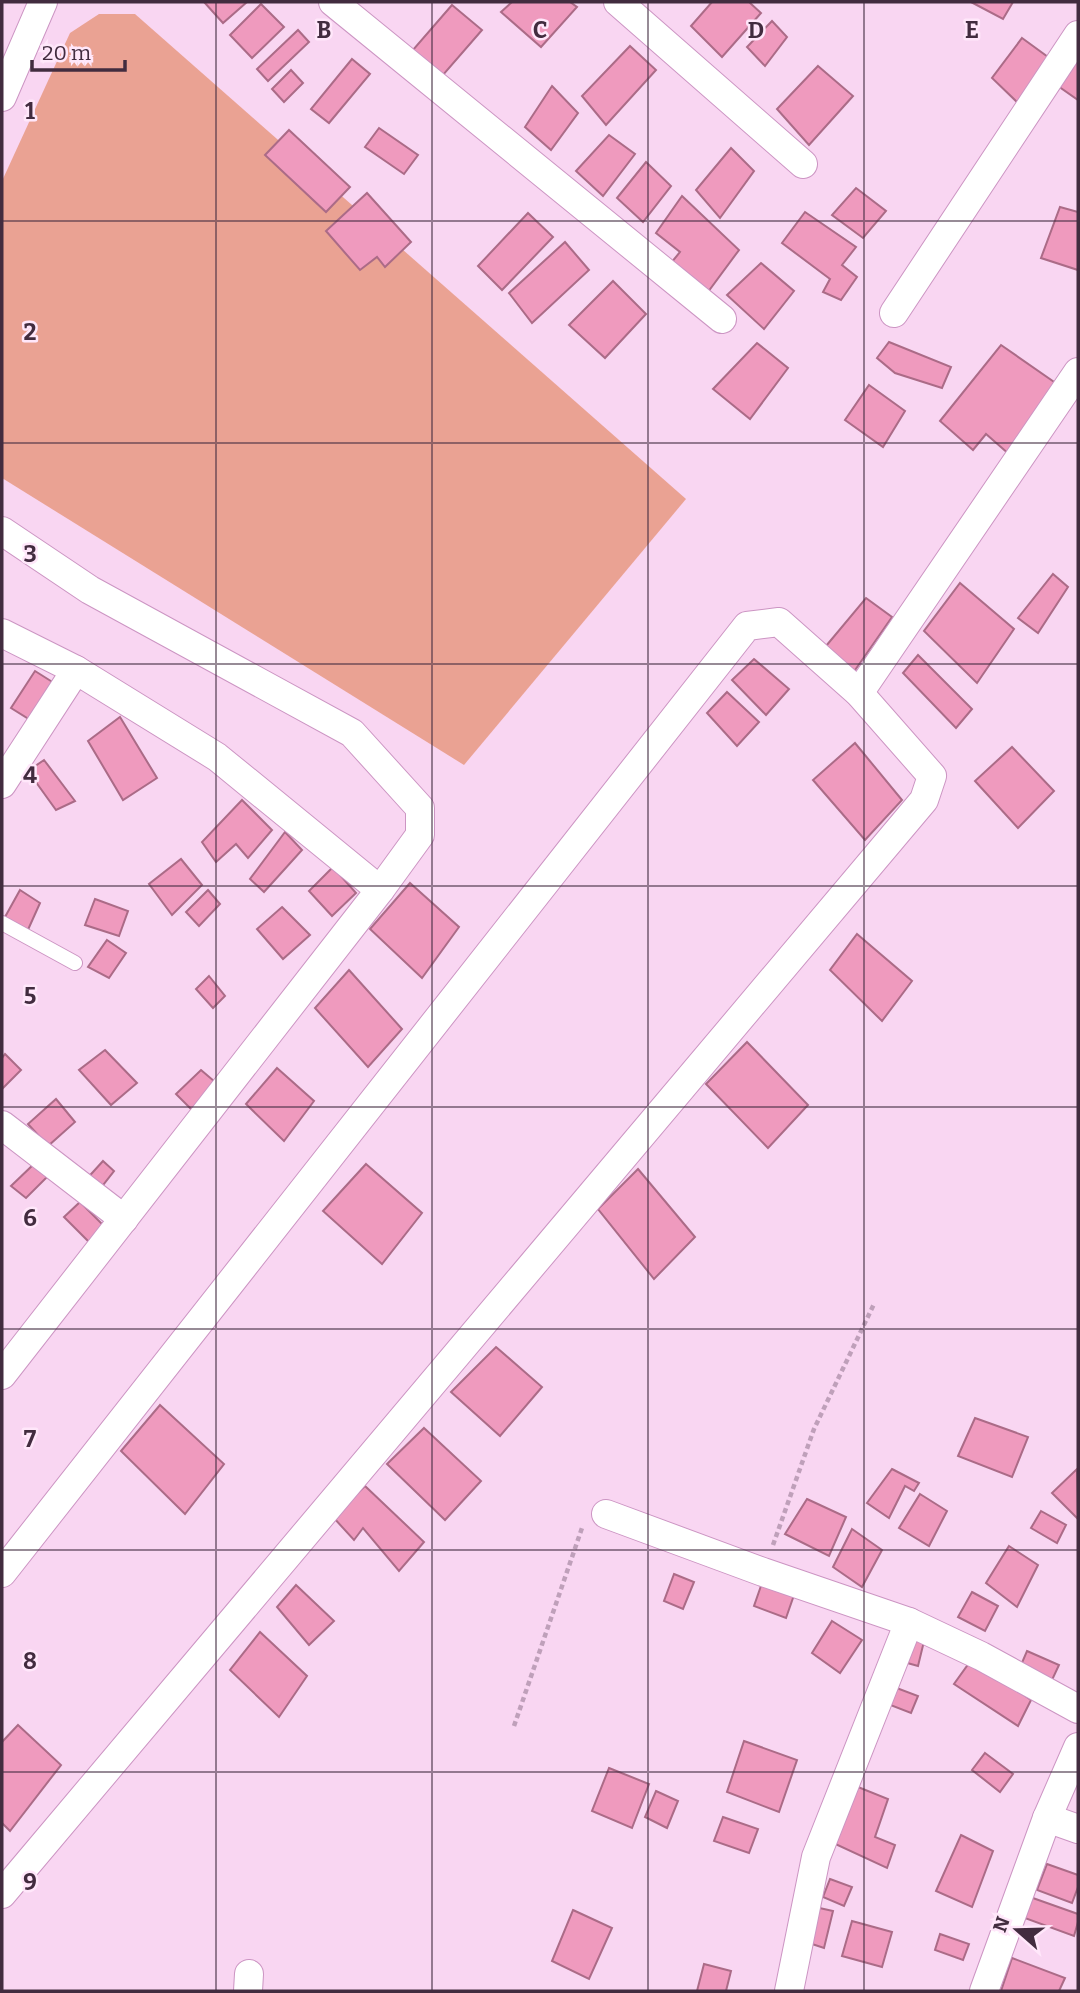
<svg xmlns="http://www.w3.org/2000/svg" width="1080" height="1993" font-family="Bitter,serif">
<rect width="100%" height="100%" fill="#f9d6f2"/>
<polygon fill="#eaa293" points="99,14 135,14 686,499 464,765 2,478 2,181 70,33"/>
<g fill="#ef9abe" stroke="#ab6b87" stroke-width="2">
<polygon points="204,2 247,2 223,23"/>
<polygon points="512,2 570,2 577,7 541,47 501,12"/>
<polygon points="712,2 749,2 761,13 722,57 691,26"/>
<polygon points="971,2 1013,2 1003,19"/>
<polygon points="261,4 284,27 252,58 230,35"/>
<polygon points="452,5 482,30 443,75 412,51"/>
<polygon points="772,21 787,37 765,66 747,47"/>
<polygon points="298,30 309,42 268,81 257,69"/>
<polygon points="1022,38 1048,57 1018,103 992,78"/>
<polygon points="630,46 656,70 606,125 582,96"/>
<polygon points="1078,58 1078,100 1058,86"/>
<polygon points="352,59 370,74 329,123 311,109"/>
<polygon points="818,66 853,96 809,145 777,109"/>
<polygon points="291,70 303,83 284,102 272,89"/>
<polygon points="552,86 578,113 551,150 525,127"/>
<polygon points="379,128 418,155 404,174 365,147"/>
<polygon points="289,130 350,187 326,212 265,155"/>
<polygon points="609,135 635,154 603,196 576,171"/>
<polygon points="731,148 754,171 720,218 696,190"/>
<polygon points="646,162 671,186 643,222 617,198"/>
<polygon points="856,188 886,211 863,238 832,215"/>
<polygon points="367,193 411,242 385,267 377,257 360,270 326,231"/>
<polygon points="682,196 739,250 705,296 671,263 680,252 656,233"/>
<polygon points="1060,207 1078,212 1078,270 1041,258"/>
<polygon points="805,212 856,247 842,265 857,277 841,300 823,292 830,279 782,243"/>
<polygon points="528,213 553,237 502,290 478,266"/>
<polygon points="565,242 589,270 532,323 509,293"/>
<polygon points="761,263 794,291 764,329 727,295"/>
<polygon points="613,281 646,314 605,358 569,325"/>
<polygon points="889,342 951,367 942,388 895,373 877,358"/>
<polygon points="757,343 788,368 750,419 713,389"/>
<polygon points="1001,345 1057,384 1010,455 986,434 973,450 940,421"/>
<polygon points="869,385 905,411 883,447 845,420"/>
<polygon points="1053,574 1068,587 1038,633 1018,618"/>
<polygon points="960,583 1014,629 977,683 924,631"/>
<polygon points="866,598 892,617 853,673 826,646"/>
<polygon points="918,655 972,709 956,728 903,673"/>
<polygon points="754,659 789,689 766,715 732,680"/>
<polygon points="35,671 54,683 32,721 11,708"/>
<polygon points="727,692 759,722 737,746 707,713"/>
<polygon points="120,717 157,778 123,800 88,741"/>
<polygon points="855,743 902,800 865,840 813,780"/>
<polygon points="1012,747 1054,791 1018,828 975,781"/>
<polygon points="44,760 75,801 56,810 28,771"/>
<polygon points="242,800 272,830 248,858 236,844 216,862 202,842"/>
<polygon points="285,832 302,850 264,892 250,879"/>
<polygon points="181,859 202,885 172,915 149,884"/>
<polygon points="333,867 356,893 332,916 309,891"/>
<polygon points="410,883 459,927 422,978 370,929"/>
<polygon points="20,890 40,903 27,932 5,917"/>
<polygon points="208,890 220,904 199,926 186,912"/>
<polygon points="95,899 128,911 119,936 85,925"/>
<polygon points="282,907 310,935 283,959 257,929"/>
<polygon points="857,934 912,981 882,1021 830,970"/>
<polygon points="107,940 126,953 109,978 88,967"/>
<polygon points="349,970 402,1029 368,1067 315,1008"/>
<polygon points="209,976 225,996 213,1008 196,989"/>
<polygon points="747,1042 808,1105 768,1148 706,1084"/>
<polygon points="105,1050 137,1083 111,1105 79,1070"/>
<polygon points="5,1054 21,1070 2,1089 2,1058"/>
<polygon points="277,1068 314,1101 284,1141 246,1104"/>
<polygon points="201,1070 221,1087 197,1115 176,1094"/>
<polygon points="56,1099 75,1122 48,1146 28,1124"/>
<polygon points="103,1161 114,1171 96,1194 83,1183"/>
<polygon points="35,1163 48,1176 26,1198 11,1186"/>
<polygon points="366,1164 422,1213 382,1264 323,1211"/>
<polygon points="638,1169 695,1237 654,1279 598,1209"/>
<polygon points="80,1202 105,1227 90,1243 64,1217"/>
<polygon points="496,1347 542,1387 500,1436 451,1392"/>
<polygon points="160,1405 224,1464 185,1514 121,1451"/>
<polygon points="975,1418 1028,1437 1012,1477 958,1456"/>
<polygon points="424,1428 481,1481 445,1520 387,1464"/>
<polygon points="892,1469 919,1483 914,1491 905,1486 889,1518 867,1503"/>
<polygon points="1077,1469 1078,1516 1077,1518 1052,1493"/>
<polygon points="365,1486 424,1542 399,1571 363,1528 354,1540 333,1517"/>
<polygon points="920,1494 947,1511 929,1546 899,1528"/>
<polygon points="807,1499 846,1517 829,1556 785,1534"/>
<polygon points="1041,1511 1066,1525 1057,1543 1031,1528"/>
<polygon points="852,1529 882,1550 862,1587 833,1567"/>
<polygon points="1009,1546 1038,1565 1017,1607 986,1583"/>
<polygon points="674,1574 694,1582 683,1609 664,1601"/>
<polygon points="762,1583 794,1595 786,1618 754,1606"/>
<polygon points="296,1585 334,1621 309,1645 277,1607"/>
<polygon points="972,1592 998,1606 985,1631 958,1617"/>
<polygon points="832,1621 862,1640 840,1673 812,1653"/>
<polygon points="260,1632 307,1676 279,1717 230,1670"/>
<polygon points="926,1633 918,1666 893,1659"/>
<polygon points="1027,1651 1059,1665 1052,1680 1021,1665"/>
<polygon points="972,1659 1031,1700 1018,1726 954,1684"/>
<polygon points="886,1684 918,1696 911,1713 880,1701"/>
<polygon points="18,1725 61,1765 10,1831 2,1823 2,1742"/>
<polygon points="744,1741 797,1760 779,1812 727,1792"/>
<polygon points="985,1753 1013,1774 1000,1792 972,1770"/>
<polygon points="609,1768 649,1784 632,1828 592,1811"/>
<polygon points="853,1785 888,1799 875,1837 895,1845 887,1868 831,1842"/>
<polygon points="656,1791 678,1801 667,1828 645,1817"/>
<polygon points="723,1817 758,1829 749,1853 714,1841"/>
<polygon points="961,1835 993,1851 972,1907 936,1891"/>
<polygon points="1047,1864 1078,1875 1078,1887 1072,1903 1037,1890"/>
<polygon points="830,1879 852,1887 844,1906 823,1897"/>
<polygon points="1030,1897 1078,1914 1078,1922 1074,1936 1022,1917"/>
<polygon points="815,1907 833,1911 824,1948 809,1943"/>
<polygon points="573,1910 612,1928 589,1979 552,1961"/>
<polygon points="852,1921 892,1932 882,1967 842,1956"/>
<polygon points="940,1934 969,1944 963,1960 935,1950"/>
<polygon points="1012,1958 1065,1978 1059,1991 1001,1991"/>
<polygon points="704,1964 731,1971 726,1991 697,1991"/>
</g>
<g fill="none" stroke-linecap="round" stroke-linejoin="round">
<defs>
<polyline id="lane" points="2,923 75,963"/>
<g id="street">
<polyline points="333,2 722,319"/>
<polyline points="618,2 803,164"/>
<polyline points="2,97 43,2"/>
<polyline points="894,313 1078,35"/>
<polyline points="2,531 90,590 352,733 420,808 420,835 380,890 2,1375"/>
<polyline points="2,633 76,670 217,757 380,890"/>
<polyline points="859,693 1078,372"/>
<polyline points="2,784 76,670"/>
<polyline points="2,1125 124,1219"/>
<polyline points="606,1514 763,1572 909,1622 981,1656 1078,1709"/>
<polyline points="2,1573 747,626 779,622 859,693 932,776 924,800 2,1894"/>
<polyline points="1047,1818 1078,1829"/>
<polyline points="248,1991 249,1974"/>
<polyline points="789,1991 816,1857 909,1622"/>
<polyline points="984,1991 1047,1818 1078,1747"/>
</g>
</defs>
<use href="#lane" stroke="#cc95c3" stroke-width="16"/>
<use href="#street" stroke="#cc95c3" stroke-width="30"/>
<g stroke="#bfa0ba" stroke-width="4.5" stroke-dasharray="5 3.5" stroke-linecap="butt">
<polyline points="773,1545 814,1429 874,1304"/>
<polyline points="514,1726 582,1528"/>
</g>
<use href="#lane" stroke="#fff" stroke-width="14"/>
<use href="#street" stroke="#fff" stroke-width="28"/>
</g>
<path fill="none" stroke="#422c3f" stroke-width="2" stroke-opacity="0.55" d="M216 2V1991M432 2V1991M648 2V1991M864 2V1991M2 221H1078M2 443H1078M2 664H1078M2 886H1078M2 1107H1078M2 1329H1078M2 1550H1078M2 1772H1078"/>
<g font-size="23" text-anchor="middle" font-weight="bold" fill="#422c3f" stroke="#ffe7fa" stroke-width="5" stroke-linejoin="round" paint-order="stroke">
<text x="324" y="38">B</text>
<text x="540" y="38">C</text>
<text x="756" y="38">D</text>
<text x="972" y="38">E</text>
<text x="30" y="119">1</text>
<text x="30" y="340">2</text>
<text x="30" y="562">3</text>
<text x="30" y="783">4</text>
<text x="30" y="1004">5</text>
<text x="30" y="1226">6</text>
<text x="30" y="1447">7</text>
<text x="30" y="1669">8</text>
<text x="30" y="1890">9</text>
</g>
<rect width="1080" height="1993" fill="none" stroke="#422c3f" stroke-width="7"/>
<g transform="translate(1017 1930) rotate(290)" stroke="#ffe7fa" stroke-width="5" paint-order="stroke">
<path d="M0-5L12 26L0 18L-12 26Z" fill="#422c3f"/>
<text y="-10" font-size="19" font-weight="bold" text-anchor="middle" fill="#422c3f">N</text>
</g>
<path d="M32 60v10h93v-10" fill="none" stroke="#422c3f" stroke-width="3.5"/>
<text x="42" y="60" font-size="21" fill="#422c3f" stroke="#ffe7fa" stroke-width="5" paint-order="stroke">20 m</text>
</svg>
